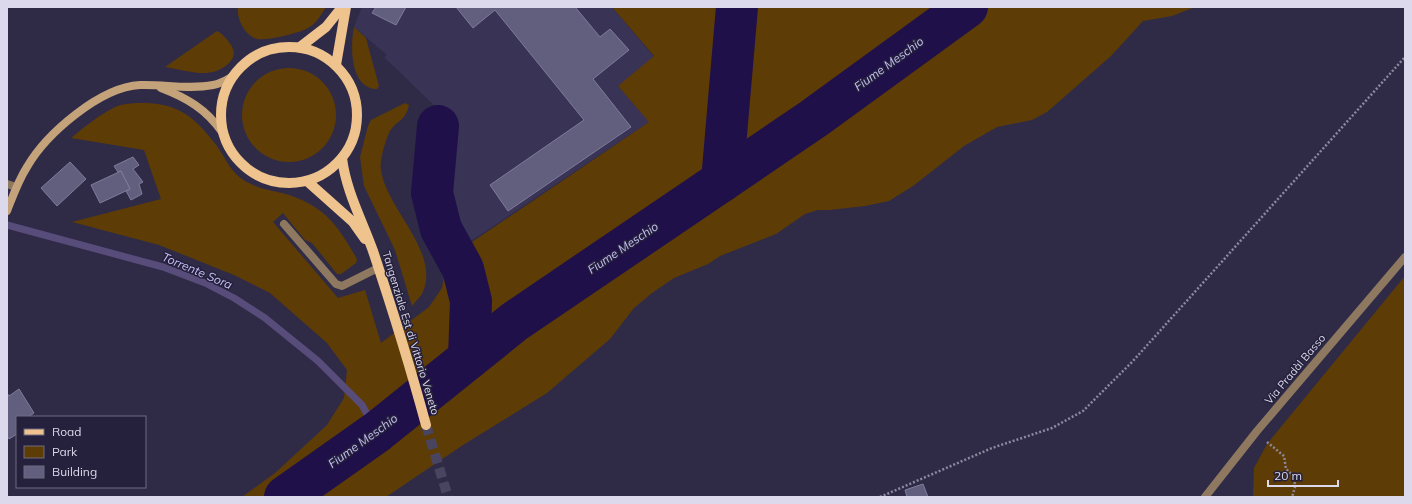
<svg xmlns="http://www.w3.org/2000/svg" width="1412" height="504" font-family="Mulish,sans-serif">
<rect width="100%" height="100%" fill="#2f2b47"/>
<polygon fill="#393355" points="362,7 612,7 654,57 649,122 468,243 449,210 439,171 444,138 443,114 384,57 387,55 354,27"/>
<g fill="#5e3c06">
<path d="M238 7H326C321 15 316 24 308 28 300 33 266 41 257 39 245 36 236 18 238 7Z"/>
<path d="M612 7H1195L1172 16 1143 21 1111 56 1047 112 1032 120 997 127 964 146 913 186 889 201 865 206 829 210H818L805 214 776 234 720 256 708 264 674 278 652 293 634 308 610 339 547 393 463 445 386 497H242L275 473 327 425 344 398 347 370 327 343 270 293 234 275 159 245 72 222 161 199 144 150 71 138C84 127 98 116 113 108 123 103 134 103 145 103 181 104 196 119 217 146 226 159 231 173 245 181 257 188 269 190 282 193 323 204 337 224 357 259L356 263 341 274H337L312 243 305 240 283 213 273 222 338 298 365 290 381 343 429 307 442 288 447 259 649 122 618 86 654 56Z"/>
<path d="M354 27 366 38 379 86 377 89C350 89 350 46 354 27Z"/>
<path d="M217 31C222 33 231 43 233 49 235 54 233 59 229 63 210 81 187 70 165 67Z"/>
<circle cx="289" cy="115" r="47"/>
<path d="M405 103 409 105C405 122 398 119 390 131 386 138 379 162 381 170 386 209 442 253 422 294 419 298 415 302 412 306L395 250 364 186 360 157 368 126 371 120Z"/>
<polygon points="1405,276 1405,497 1253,497 1254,468 1267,444"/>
</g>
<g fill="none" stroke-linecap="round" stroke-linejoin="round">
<polyline stroke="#584c7a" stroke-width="7" points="7,225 163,267 205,283 234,298 265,318 318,361 362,405 377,432"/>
<g stroke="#201049" stroke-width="42">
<polyline points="438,126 432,193 441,229 463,269 471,301 469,358"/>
<polyline points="722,181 737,7"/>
<polyline points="285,497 377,432 514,322 813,119 967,7"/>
</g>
</g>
<g fill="#625f7e" stroke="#7f7b9b">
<polygon points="376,7 406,7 396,25 372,13"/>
<polygon points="456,7 575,7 600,37 610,29 629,50 593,79 631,127 508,211 490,185 584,120 495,10 473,28"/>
<polygon points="133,157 139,165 133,169 143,182 139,184 142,194 131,200 126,191 130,189 121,171 118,172 114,166"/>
<polygon points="70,162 86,179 57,206 41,188"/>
<polygon points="121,171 130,189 100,203 91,185"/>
<polygon points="19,389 34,413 28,417 17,417 17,434 9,439 7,435 7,393 9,396"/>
<polygon points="923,484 928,497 907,497 905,490"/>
</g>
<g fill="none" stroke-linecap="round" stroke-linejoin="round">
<polyline stroke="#494560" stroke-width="10" stroke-dasharray="10 5" stroke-linecap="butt" points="426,425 448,497"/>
<g stroke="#8c899f" stroke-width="2.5" stroke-dasharray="2 2" stroke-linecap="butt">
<polyline points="1267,442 1284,456 1286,469 1294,476 1295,487 1292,497"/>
<polyline points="880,497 992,448 1052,428 1083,411 1133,361 1405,57"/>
</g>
<polyline stroke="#8e7960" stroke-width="8" points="284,224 336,284 342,286 378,268"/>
<g stroke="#8e7960" stroke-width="8">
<polyline points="7,184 16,187"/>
<polyline points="1205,497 1257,431 1405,257"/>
</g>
<g stroke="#c4a37a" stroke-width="8">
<path d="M161 88C187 98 206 109 222 132"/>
<path d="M7 211C13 196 18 181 27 167 46 134 100 87 140 85 164 84 189 90 213 85 219 84 225 81 230 78"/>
</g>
<g stroke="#eec38e" stroke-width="10">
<circle cx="289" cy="115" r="68"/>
<polyline points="300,47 326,27 342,7"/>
<polyline points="336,65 346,7"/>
<path d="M342 158C346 191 362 220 373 251 392 308 410 366 426 425"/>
<polyline points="307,181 353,222 365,239"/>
</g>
</g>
<g text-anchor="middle" stroke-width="3" stroke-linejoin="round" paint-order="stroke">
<g font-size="11" fill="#dbd9eb" stroke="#25213c">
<text transform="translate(411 333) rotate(73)" y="4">Tangenziale Est di Vittorio Veneto</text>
<text transform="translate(1295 369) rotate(-50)" y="4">Via Pradàl Basso</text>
</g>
<g font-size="12" font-style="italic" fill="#c5bff6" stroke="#25213c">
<text transform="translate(889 64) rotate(-36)" y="4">Fiume Meschio</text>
<text transform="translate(623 248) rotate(-34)" y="4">Fiume Meschio</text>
<text transform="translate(197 271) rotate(23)" y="4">Torrente Sora</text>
<text transform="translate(363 441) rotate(-36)" y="4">Fiume Meschio</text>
</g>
</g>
<rect width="1412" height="504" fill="none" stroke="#dbd9eb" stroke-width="16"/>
<rect x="16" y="416" width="130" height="72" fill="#25213c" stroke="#6e6b82"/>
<rect x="24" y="429" width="20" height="6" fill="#eec38e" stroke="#6e6b82"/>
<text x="52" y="436" font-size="12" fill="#dbd9eb">Road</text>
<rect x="24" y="446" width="20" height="12" fill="#5e3c06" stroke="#6e6b82"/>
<text x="52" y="456" font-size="12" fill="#dbd9eb">Park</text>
<rect x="24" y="466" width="20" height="12" fill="#625f7e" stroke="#6e6b82"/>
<text x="52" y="476" font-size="12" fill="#dbd9eb">Building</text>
<path d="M1268 480v6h70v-6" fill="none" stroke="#dbd9eb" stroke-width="2"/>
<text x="1274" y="480" font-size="12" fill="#dbd9eb" stroke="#25213c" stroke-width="3" paint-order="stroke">20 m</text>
</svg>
